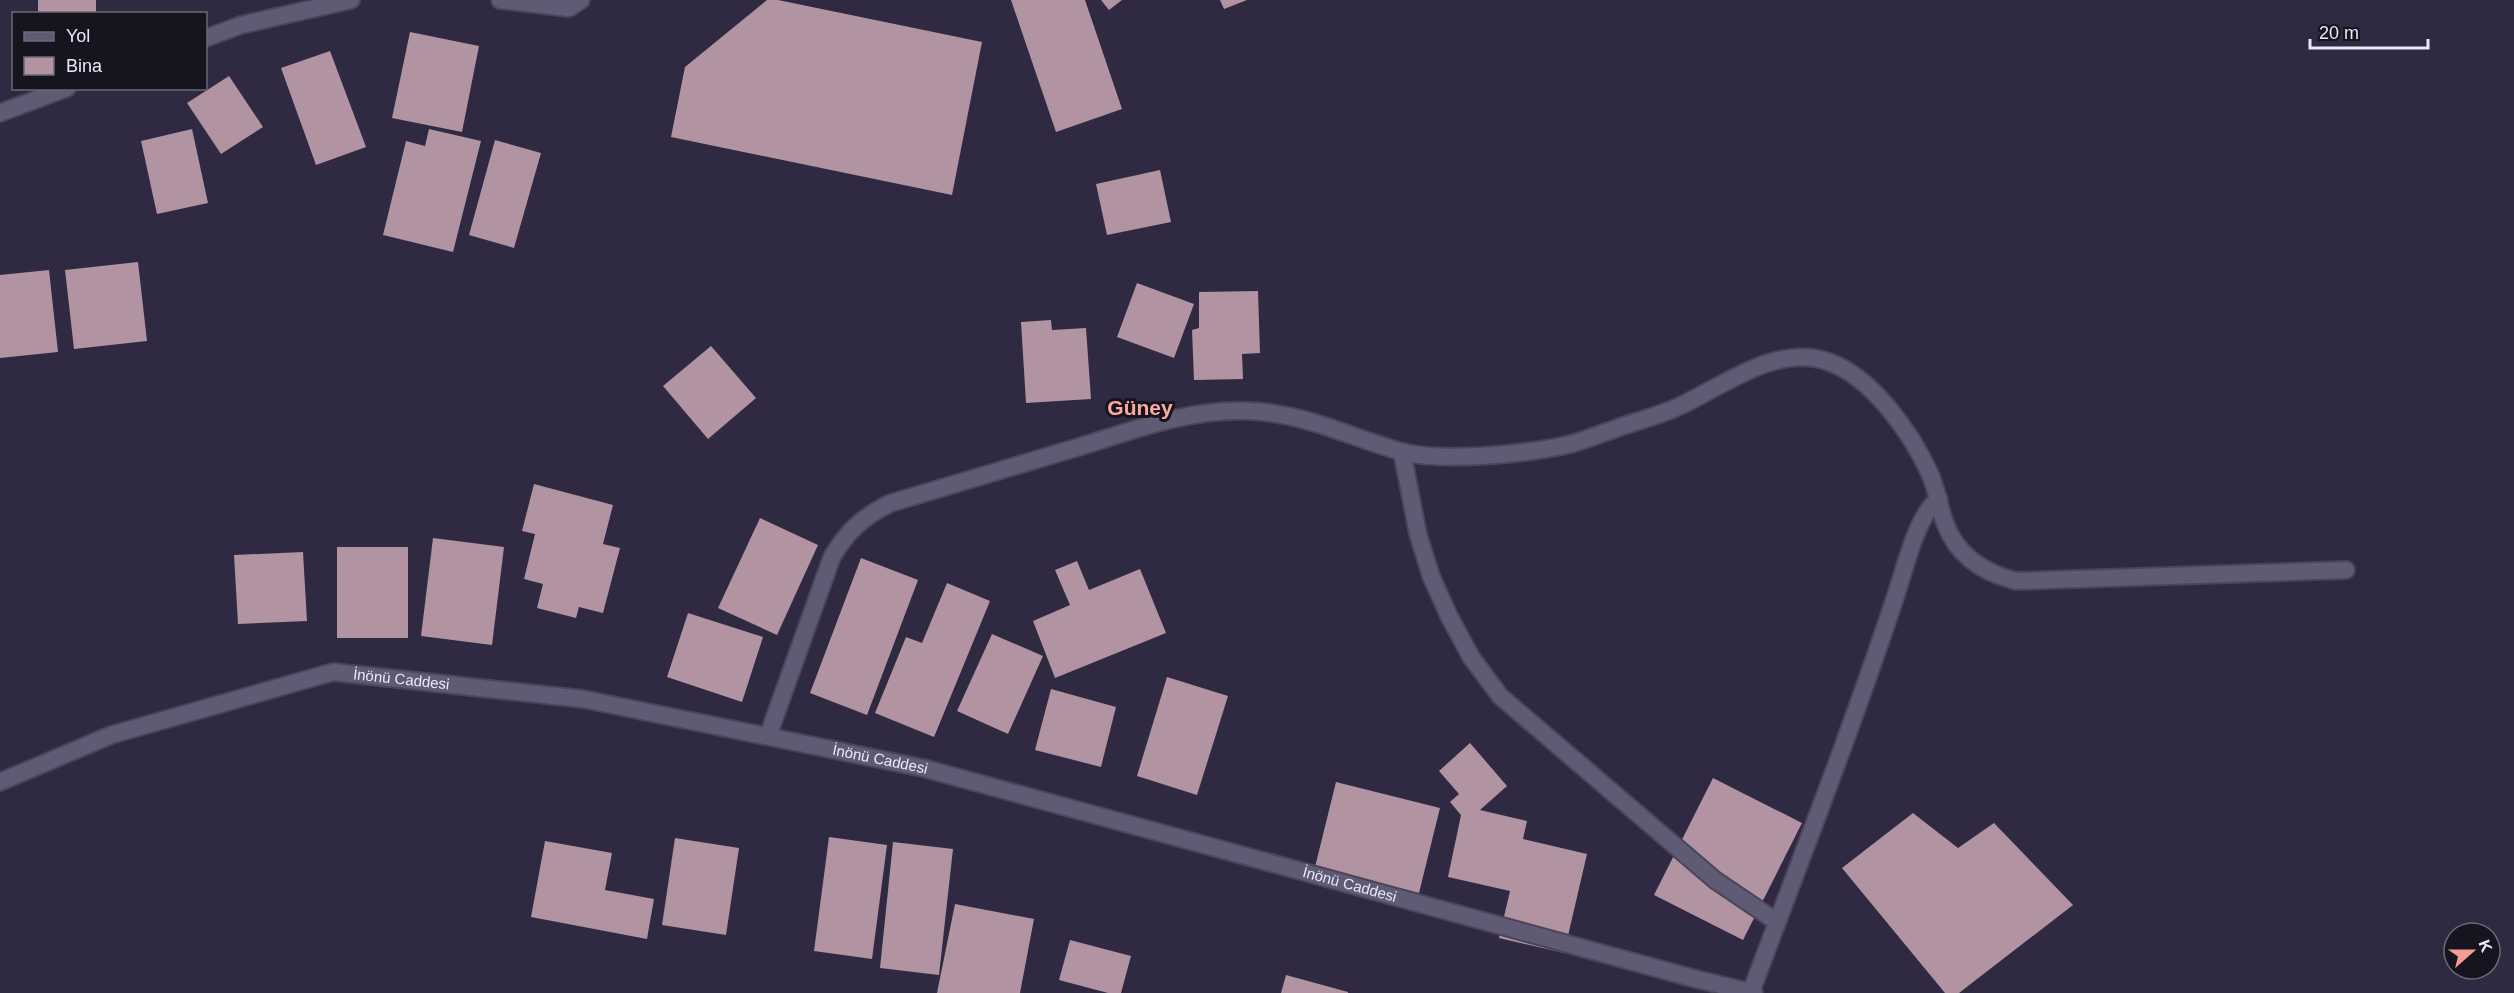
<svg xmlns="http://www.w3.org/2000/svg" width="2514" height="993" font-family="Helvetica,sans-serif">
<rect width="100%" height="100%" fill="#2f2a41"/>
<g fill="#b193a2">
<rect x="38" y="0" width="58" height="14"/>
<polygon points="767,0 778,0 982,42 952,195 671,137 685,67"/>
<polygon points="1011,0 1085,0 1122,109 1056,132"/>
<polygon points="1101,0 1122,0 1109,10"/>
<polygon points="1220,0 1247,0 1224,9"/>
<polygon points="410,32 479,46 462,132 392,118"/>
<polygon points="330,51 366,147 316,165 281,68"/>
<polygon points="229,76 263,127 221,154 187,103"/>
<polygon points="192,129 208,203 157,214 141,141"/>
<polygon points="429,129 481,141 453,252 383,235 406,141 425,146"/>
<polygon points="495,140 541,153 514,248 469,235"/>
<polygon points="1160,170 1171,222 1107,235 1096,184"/>
<polygon points="138,262 147,341 74,349 65,270"/>
<polygon points="49,270 58,352 0,358 0,275"/>
<polygon points="1137,283 1194,304 1174,358 1117,337"/>
<polygon points="1258,291 1260,353 1242,354 1243,379 1194,380 1192,330 1199,328 1199,292"/>
<polygon points="1051,320 1052,330 1086,328 1091,399 1026,403 1021,322"/>
<polygon points="711,346 756,398 708,439 663,386"/>
<polygon points="534,484 613,505 603,544 620,548 603,613 579,607 576,618 537,608 543,584 524,579 535,534 522,531"/>
<polygon points="760,518 818,545 777,635 718,608"/>
<polygon points="433,538 504,547 492,645 421,636"/>
<rect x="337" y="547" width="71" height="91"/>
<polygon points="303,552 307,621 238,624 234,555"/>
<polygon points="861,558 918,580 867,715 810,693"/>
<polygon points="1077,561 1089,590 1140,569 1166,633 1055,678 1033,621 1070,605 1055,570"/>
<polygon points="947,583 990,601 934,737 875,713 906,637 922,643"/>
<polygon points="688,613 763,637 742,702 667,677"/>
<polygon points="992,634 1043,656 1008,734 957,711"/>
<polygon points="1167,677 1228,696 1197,795 1137,776"/>
<polygon points="1051,689 1116,707 1101,767 1035,750"/>
<polygon points="1470,743 1507,786 1480,810 1527,821 1523,839 1587,854 1564,953 1499,938 1510,891 1448,877 1461,815 1450,802 1459,794 1439,771"/>
<polygon points="1713,778 1802,823 1743,940 1654,895"/>
<polygon points="1336,782 1440,808 1419,893 1315,867"/>
<polygon points="1913,813 1958,848 1994,823 2073,905 1959,993 1945,993 1842,868"/>
<polygon points="829,837 887,845 872,959 814,951"/>
<polygon points="675,838 739,848 726,935 662,925"/>
<polygon points="545,841 612,853 605,890 654,899 647,939 531,917"/>
<polygon points="893,842 953,849 939,975 880,968"/>
<polygon points="955,904 1034,919 1020,993 937,993"/>
<polygon points="1070,940 1131,956 1121,993 1108,993 1059,980"/>
<polygon points="1286,975 1348,992 1348,993 1281,993"/>
</g>
<g fill="none" stroke-linecap="round" stroke-linejoin="round">
<defs>
<g id="minor">
<polyline points="1402,452 1418,534 1431,576 1449,616 1471,657 1500,696 1715,880 1777,922"/>
<path d="M768 736 832 557C847 531 864 516 891 503 955 484 1019 465 1082 446 1137 429 1192 408 1251 411 1306 414 1347 436 1399 451 1441 463 1528 454 1571 444 1589 439 1608 431 1626 425 1644 419 1663 414 1680 406 1725 385 1777 343 1829 362 1872 377 1912 434 1930 474 1937 490 1939 507 1945 523 1957 556 1984 573 2016 581L2346 570"/>
<path d="M1751 992C1800 861 1851 731 1895 598 1904 572 1917 513 1939 499"/>
</g>
<g id="secondary">
<polyline points="500,0 569,8 581,0"/>
<polyline points="206,38 241,25 351,0"/>
<polyline points="0,113 67,88"/>
<path id="s1" d="M0 782 111 735 333 672 583 699 923 768 1696 979 1754 993"/>
</g>
</defs>
<use href="#minor" stroke="#4a4559" stroke-width="20"/>
<use href="#secondary" stroke="#4a4559" stroke-width="20"/>
<use href="#minor" stroke="#605b75" stroke-width="16"/>
<use href="#secondary" stroke="#605b75" stroke-width="16"/>
</g>
<g text-anchor="middle" stroke-width="6" stroke-linejoin="round" paint-order="stroke">
<g font-size="15" fill="#eae8f8" stroke="#16151f">
<text dy="5" stroke="none"><textPath href="#s1" startOffset="420">İnönü Caddesi</textPath></text>
<text dy="5" stroke="none"><textPath href="#s1" startOffset="906">İnönü Caddesi</textPath></text>
<text dy="5" stroke="none"><textPath href="#s1" startOffset="1392">İnönü Caddesi</textPath></text>
</g>
<g font-size="21" font-weight="bold" fill="#fda9a2" stroke="#16151f">
<text x="1140" y="415">Güney</text>
</g>
</g>
<rect x="12" y="12" width="195" height="78" fill="#16151f" stroke="#6b6976" stroke-width="1.5"/>
<rect x="24" y="32" width="30" height="9" fill="#605b75" stroke="#6b6976" stroke-width="1.5"/>
<text x="66" y="42" font-size="18" fill="#eae8f8">Yol</text>
<rect x="24" y="57" width="30" height="18" fill="#b193a2" stroke="#6b6976" stroke-width="1.5"/>
<text x="66" y="72" font-size="18" fill="#eae8f8">Bina</text>
<g transform="translate(2472 951) rotate(69)"><circle r="28" fill="#16151f" stroke="#6b6976" stroke-width="1.5"/>
<path d="M0-4.5L10 22L0 15L-10 22Z" fill="#f59c95"/>
<text y="-9" font-size="16" font-weight="bold" text-anchor="middle" fill="#eae8f8">K</text>
</g>
<path d="M2310 39v9h118v-9" fill="none" stroke="#eae8f8" stroke-width="3"/>
<text x="2319" y="39" font-size="18" fill="#eae8f8" stroke="#16151f" stroke-width="4.5" paint-order="stroke">20 m</text>
</svg>
